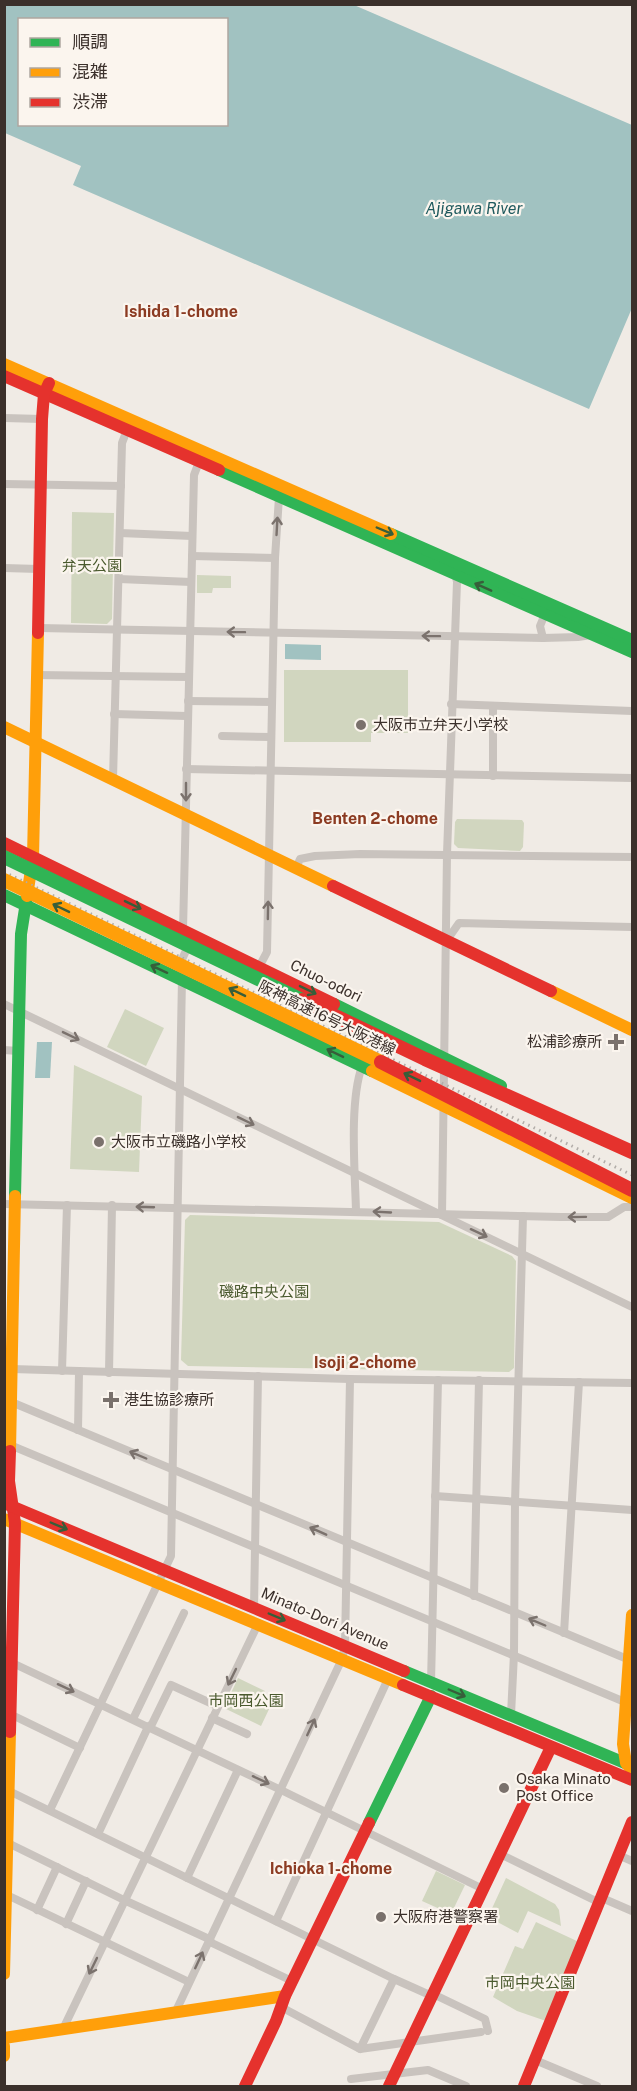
<svg xmlns="http://www.w3.org/2000/svg" width="637" height="2091" font-family="'Public Sans','Noto Sans JP',sans-serif">
<rect width="100%" height="100%" fill="#f0ebe5"/>
<g fill="#d1d6bf">
<polygon points="72,512 114,513 112,619 107,624 71,623"/>
<polygon points="197,575 231,576 231,588 213,588 212,593 197,593"/>
<polygon points="284,670 408,670 408,733 371,733 371,742 284,742"/>
<polygon points="457,819 522,820 524,823 523,847 520,851 458,848 454,844 455,822"/>
<polygon points="125,1009 164,1028 146,1066 107,1047"/>
<polygon points="74,1065 142,1096 139,1172 70,1169"/>
<polygon points="190,1215 439,1222 512,1256 516,1261 514,1368 509,1372 188,1366 181,1360 185,1220"/>
<polygon points="238,1678 265,1691 263,1695 268,1703 271,1705 261,1726 224,1708"/>
<polygon points="436,1871 465,1885 451,1914 422,1901"/>
<polygon points="506,1878 555,1904 559,1910 561,1926 528,1911 518,1933 488,1917"/>
<polygon points="536,1922 579,1942 546,2021 517,2011 493,1997 515,1946 523,1949"/>
</g>
<g fill="#a1c2c1" fill-rule="evenodd">
<path d="M5 4 354 5 632 125V308L589 409 73 185 81 166 5 133ZM20 20H226V124H20Z"/>
<polygon points="285,644 321,645 321,660 285,659"/>
<polygon points="37,1042 52,1042 50,1078 35,1078"/>
</g>
<g fill="none" stroke-linecap="round" stroke-linejoin="round">
<g stroke="#c9c3be" stroke-width="8">
<polyline points="4,418 42,419"/>
<polyline points="4,484 121,486"/>
<polyline points="120,533 192,536"/>
<polyline points="192,556 275,558"/>
<polyline points="4,568 39,569"/>
<polyline points="119,579 191,582"/>
<polyline points="39,628 543,638 578,637 591,635"/>
<polyline points="543,638 540,626 545,614"/>
<polyline points="37,675 188,677"/>
<polyline points="188,701 272,702"/>
<polyline points="451,704 632,711"/>
<polyline points="114,714 187,716"/>
<polyline points="222,736 271,737"/>
<polyline points="186,769 632,778"/>
<polyline points="493,776 493,706"/>
<polyline points="113,779 122,443 127,430"/>
<polyline points="296,868 300,859 315,856 360,854 632,857"/>
<polyline points="447,940 459,923 632,927"/>
<polyline points="259,967 267,952 275,558 279,497"/>
<polyline points="4,1004 632,1307"/>
<polyline points="4,1050 18,1051"/>
<polyline points="4,1204 561,1217 608,1217 624,1207 632,1207"/>
<path d="M356 1211C355 1171 349 1103 362 1066"/>
<polyline points="442,1215 447,854 457,582 455,572"/>
<polyline points="12,1369 350,1379 632,1383"/>
<polyline points="62,1371 67,1205"/>
<polyline points="109,1373 112,1205"/>
<polyline points="4,1399 632,1661"/>
<polyline points="78,1430 79,1372"/>
<polyline points="10,1445 632,1705"/>
<polyline points="435,1496 632,1510"/>
<polyline points="474,1596 479,1380"/>
<polyline points="254,1607 258,1376"/>
<polyline points="564,1633 579,1382"/>
<polyline points="4,1659 281,1790 483,1889"/>
<polyline points="431,1683 438,1380"/>
<polyline points="12,1715 80,1748"/>
<polyline points="511,1715 514,1654 515,1503 523,1216"/>
<polyline points="212,1718 247,1734"/>
<polyline points="133,1719 184,1613"/>
<polyline points="5,1789 394,1979 432,1996"/>
<polyline points="50,1810 171,1556 182,979 179,966 189,944 183,930 194,475 199,462"/>
<polyline points="98,1834 148,1727 152,1724 171,1685 217,1706"/>
<polyline points="8,1843 124,1900 209,1939 212,1943 292,1981"/>
<polyline points="500,1854 600,1903"/>
<polyline points="618,1855 632,1861"/>
<polyline points="187,1878 238,1770"/>
<polyline points="7,1895 189,1982"/>
<polyline points="602,1898 632,1911"/>
<polyline points="37,1910 57,1867"/>
<polyline points="276,1921 388,1679"/>
<polyline points="66,1924 86,1881"/>
<polyline points="433,1994 485,2019 488,2031"/>
<polyline points="281,2007 360,2049 481,2032"/>
<polyline points="175,2013 342,1659 345,1646 350,1379"/>
<polyline points="63,2029 258,1624"/>
<polyline points="360,2049 394,1979"/>
<polyline points="535,2060 597,2086"/>
<polyline points="351,2079 428,2070 466,2086"/>
</g>
<g stroke="#30b455" stroke-width="12">
<polyline points="219,470 632,652"/>
<polyline points="391,534 632,640"/>
<polyline points="4,895 372,1071"/>
<polyline points="334,1004 501,1086"/>
<polyline points="15,1196 21,934 27,896"/>
<polyline points="404,1671 632,1766"/>
<polyline points="369,1823 431,1696"/>
</g>
<g stroke="#ff9f0a" stroke-width="12">
<polyline points="4,364 391,534"/>
<polyline points="4,727 333,886"/>
<polyline points="27,896 33,857 38,633"/>
<polyline points="551,991 632,1030"/>
<polyline points="372,1071 632,1198"/>
<polyline points="10,1451 15,1196"/>
<polyline points="4,1519 403,1685"/>
<polyline points="630,1768 626,1763 623,1744 632,1615"/>
<polyline points="4,1974 10,1732"/>
<polyline points="4,2038 285,1996"/>
<polyline points="4,2046 4,2056"/>
</g>
<g stroke="#e5322d" stroke-width="12">
<polyline points="4,376 219,470"/>
<polyline points="38,633 42,419 44,394 49,383"/>
<polyline points="4,843 334,1004"/>
<polyline points="333,886 551,991"/>
<polyline points="10,1451 9,1481 15,1523 10,1732"/>
<polyline points="4,1503 404,1671"/>
<polyline points="403,1685 632,1780"/>
<polyline points="245,2086 276,2021 285,1996 369,1823"/>
<polyline points="389,2086 551,1747"/>
<polyline points="524,2086 632,1822"/>
</g>
<polyline stroke="#b1aca8" stroke-width="3" stroke-dasharray="1.5 4.5" stroke-linecap="butt" points="4,872 632,1175"/>
<polyline stroke="#30b455" stroke-width="14" points="4,857 302,1000"/>
<polyline stroke="#ff9f0a" stroke-width="14" points="4,880 381,1062"/>
<g stroke="#e5322d" stroke-width="14">
<polyline points="302,1000 425,1059 632,1152"/>
<polyline points="381,1062 632,1190"/>
</g>
</g>
<defs><path id="oneway-shaft" d="M-6 0H5M1.5-3L5.5 0L1.5 3" fill="none" stroke-width="1.6" stroke-linecap="round" stroke-linejoin="round" transform="scale(1.5)"/></defs>
<g stroke="#7b726d">
<use href="#oneway-shaft" transform="translate(277 526) rotate(-87)"/>
<use href="#oneway-shaft" transform="translate(236 632) rotate(-179)"/>
<use href="#oneway-shaft" transform="translate(431 636) rotate(-179)"/>
<use href="#oneway-shaft" transform="translate(186 792) rotate(90)"/>
<use href="#oneway-shaft" transform="translate(268 910) rotate(-89)"/>
<use href="#oneway-shaft" transform="translate(71 1036) rotate(26)"/>
<use href="#oneway-shaft" transform="translate(246 1121) rotate(26)"/>
<use href="#oneway-shaft" transform="translate(145 1207) rotate(-178)"/>
<use href="#oneway-shaft" transform="translate(382 1212) rotate(-177)"/>
<use href="#oneway-shaft" transform="translate(577 1217) rotate(179)"/>
<use href="#oneway-shaft" transform="translate(479 1233) rotate(25)"/>
<use href="#oneway-shaft" transform="translate(138 1455) rotate(-157)"/>
<use href="#oneway-shaft" transform="translate(318 1531) rotate(-156)"/>
<use href="#oneway-shaft" transform="translate(537 1622) rotate(-157)"/>
<use href="#oneway-shaft" transform="translate(232 1677) rotate(116)"/>
<use href="#oneway-shaft" transform="translate(66 1688) rotate(25)"/>
<use href="#oneway-shaft" transform="translate(311 1727) rotate(-65)"/>
<use href="#oneway-shaft" transform="translate(261 1780) rotate(25)"/>
<use href="#oneway-shaft" transform="translate(199 1960) rotate(-65)"/>
<use href="#oneway-shaft" transform="translate(93 1966) rotate(116)"/>
</g>
<g stroke="#375e3a">
<use href="#oneway-shaft" transform="translate(385 531) rotate(23)"/>
<use href="#oneway-shaft" transform="translate(483 587) rotate(-156)"/>
<use href="#oneway-shaft" transform="translate(133 905) rotate(26)"/>
<use href="#oneway-shaft" transform="translate(61 908) rotate(-154)"/>
<use href="#oneway-shaft" transform="translate(159 969) rotate(-155)"/>
<use href="#oneway-shaft" transform="translate(308 990) rotate(26)"/>
<use href="#oneway-shaft" transform="translate(237 992) rotate(-154)"/>
<use href="#oneway-shaft" transform="translate(335 1053) rotate(-154)"/>
<use href="#oneway-shaft" transform="translate(412 1077) rotate(-154)"/>
<use href="#oneway-shaft" transform="translate(59 1526) rotate(23)"/>
<use href="#oneway-shaft" transform="translate(277 1617) rotate(23)"/>
<use href="#oneway-shaft" transform="translate(457 1693) rotate(23)"/>
</g>
<g fill="#7a716c" stroke="#fbf5ee" stroke-width="2">
<circle cx="361" cy="725" r="6"/>
<path d="M613 1033h6v6h6v6h-6v6h-6v-6h-6v-6h6z"/>
<circle cx="99" cy="1142" r="6"/>
<path d="M108 1391h6v6h6v6h-6v6h-6v-6h-6v-6h6z"/>
<circle cx="504" cy="1788" r="6"/>
<circle cx="381" cy="1917" r="6"/>
</g>
<g text-anchor="middle" stroke-width="4.5" stroke-linejoin="round" paint-order="stroke">
<g font-size="15" fill="#4a5a2e" stroke="#fbf5ee">
<text x="92" y="571">弁天公園</text>
<text x="264" y="1297">磯路中央公園</text>
<text x="246" y="1706">市岡西公園</text>
<text x="530" y="1988">市岡中央公園</text>
</g>
<g font-size="15" fill="#3b302b" stroke="#fbf5ee" text-anchor="start">
<text x="373" y="730">大阪市立弁天小学校</text>
<text x="602" y="1047" text-anchor="end">松浦診療所</text>
<text x="111" y="1147">大阪市立磯路小学校</text>
<text x="124" y="1405">港生協診療所</text>
<text x="516" y="1784">Osaka Minato<tspan x="516" dy="17">Post Office</tspan></text>
<text x="393" y="1922">大阪府港警察署</text>
</g>
<g font-size="15" fill="#3b302b" stroke="#fbf5ee">
<text transform="translate(326 981) rotate(26)" y="5">Chuo-odori</text>
<text transform="translate(327 1018) rotate(26)" y="5">阪神高速16号大阪港線</text>
<text transform="translate(325 1619) rotate(23)" y="5">Minato-Dori Avenue</text>
</g>
<g font-size="16" font-style="italic" fill="#1f5a5e" stroke="#fbf5ee">
<text x="474" y="214">Ajigawa River</text>
</g>
<g font-size="16" font-weight="bold" fill="#8c3b22" stroke="#fbf5ee">
<text x="181" y="317">Ishida 1-chome</text>
<text x="375" y="824">Benten 2-chome</text>
<text x="365" y="1368">Isoji 2-chome</text>
<text x="331" y="1874">Ichioka 1-chome</text>
</g>
</g>
<rect width="637" height="2091" fill="none" stroke="#3b302b" stroke-width="12"/>
<rect x="18" y="18" width="210" height="108" fill="#fbf5ee" stroke="#aea6a0" stroke-width="1.5"/>
<rect x="30" y="38" width="30" height="9" fill="#30b455" stroke="#aea6a0" stroke-width="1.5"/>
<text x="72" y="48" font-size="18" fill="#3b302b">順調</text>
<rect x="30" y="68" width="30" height="9" fill="#ff9f0a" stroke="#aea6a0" stroke-width="1.5"/>
<text x="72" y="78" font-size="18" fill="#3b302b">混雑</text>
<rect x="30" y="98" width="30" height="9" fill="#e5322d" stroke="#aea6a0" stroke-width="1.5"/>
<text x="72" y="108" font-size="18" fill="#3b302b">渋滞</text>
</svg>
